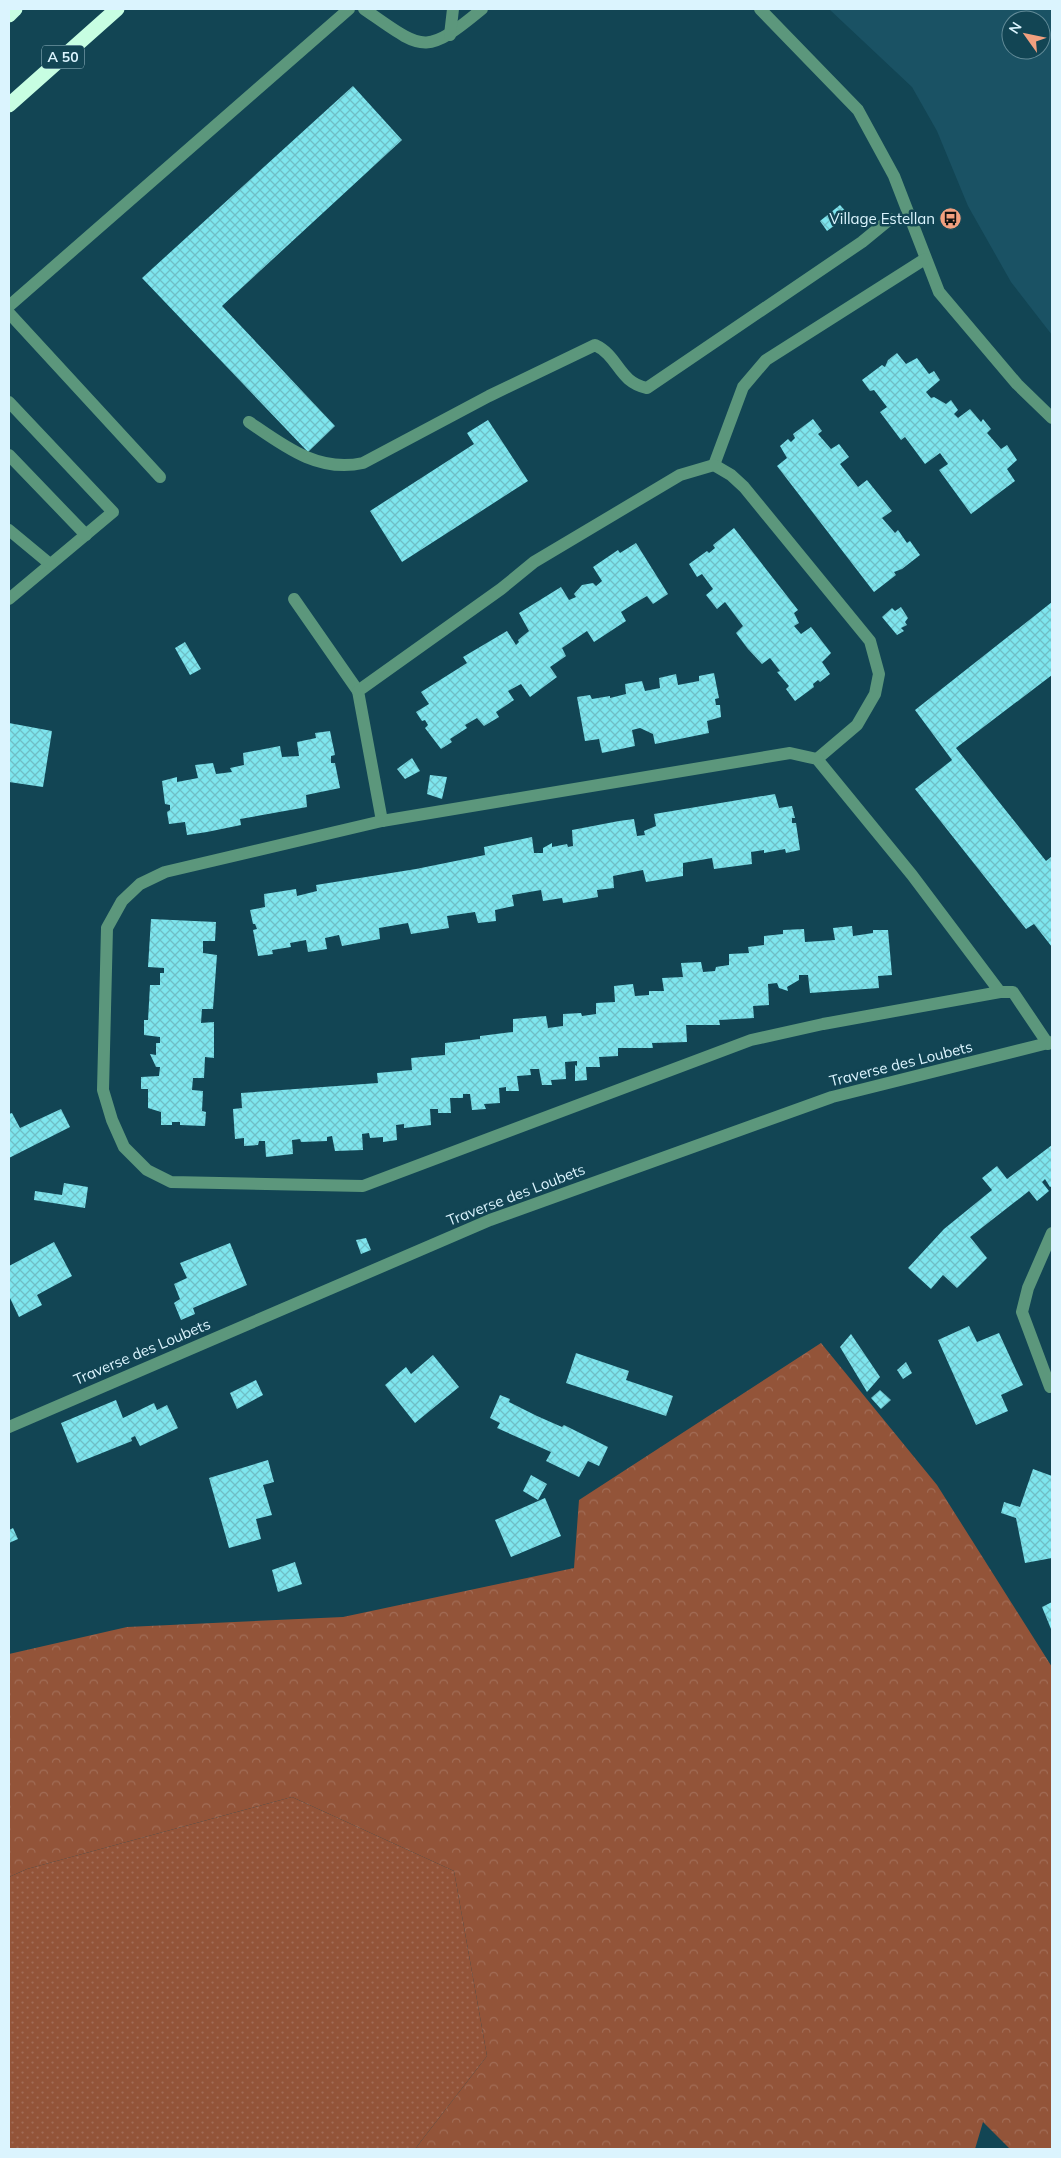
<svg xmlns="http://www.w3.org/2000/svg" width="1061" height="2158" font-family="Mulish,sans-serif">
<defs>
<pattern id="grass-dots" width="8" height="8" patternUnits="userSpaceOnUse" patternTransform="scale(1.25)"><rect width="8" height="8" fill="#935439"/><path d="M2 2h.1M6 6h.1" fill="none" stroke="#a26d57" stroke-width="1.8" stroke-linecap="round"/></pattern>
<pattern id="forest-crowns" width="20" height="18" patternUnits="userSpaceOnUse" patternTransform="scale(1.25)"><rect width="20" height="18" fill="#935439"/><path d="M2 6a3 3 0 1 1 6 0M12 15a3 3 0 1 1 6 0" fill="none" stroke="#a26d57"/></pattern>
<pattern id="building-cross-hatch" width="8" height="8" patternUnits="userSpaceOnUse" patternTransform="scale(1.25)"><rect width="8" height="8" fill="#7ee5ee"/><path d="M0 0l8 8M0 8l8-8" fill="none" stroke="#6fbec6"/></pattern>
</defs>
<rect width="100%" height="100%" fill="#124554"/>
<path fill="#1a5264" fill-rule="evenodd" d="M829 9H1052V335L1011 282 968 206 937 131 912 87ZM1011 20H1041V50H1011Z"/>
<polygon fill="url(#grass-dots)" points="292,1797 454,1871 487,2056 415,2149 9,2149 9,1877 27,1869"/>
<polygon fill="url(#forest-crowns)" points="821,1343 937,1485 1052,1667 1052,2149 1010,2149 983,2122 975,2149 415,2149 487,2056 454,1871 292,1797 27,1869 9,1877 9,1654 127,1627 343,1617 574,1568 579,1500"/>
<g fill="url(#building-cross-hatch)">
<polygon points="353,86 402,140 222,306 335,426 308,452 142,278"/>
<polygon points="840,205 849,215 827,231 820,221"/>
<polygon points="897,353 906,364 917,358 929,374 934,371 940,380 926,392 931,398 934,397 946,404 951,400 958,410 954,414 958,418 970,409 981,422 983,419 991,429 987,433 1001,449 1007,445 1017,460 1007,469 1015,481 971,514 939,470 948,464 940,453 925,464 905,437 901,440 880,412 887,407 874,390 870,391 862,380 882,365 885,367 888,360"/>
<polygon points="813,419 822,431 818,434 831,449 839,444 849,457 840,464 858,487 867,480 892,511 882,518 895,533 898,530 907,543 910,541 920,555 902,569 894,572 896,575 874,592 777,466 787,458 780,446 788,439 791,442 795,438 793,434"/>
<polygon points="488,420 528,481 402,562 370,511 474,444 467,433"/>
<polygon points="734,528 798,610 794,613 799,623 794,626 801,634 811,627 831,653 822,662 830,674 820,682 818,680 813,684 814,687 795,701 786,689 789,686 777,672 780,671 770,658 762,664 748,649 736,633 743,626 725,602 717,609 706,595 713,589 702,574 697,577 689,564 707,551 709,553 715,548 713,545"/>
<polygon points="636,543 668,594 653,604 647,596 635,603 621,612 626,621 594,642 587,631 562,648 566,656 550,667 557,677 530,697 521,684 508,691 514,700 496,712 499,717 484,726 477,718 465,725 467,728 450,739 452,742 441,749 425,728 428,725 425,720 422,721 416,712 429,704 421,692 467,663 463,657 507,631 516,645 519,642 518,640 529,631 519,613 561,587 569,600 576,597 574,594 582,585 593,583 596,586 602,581 593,567 618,550 620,553"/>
<polygon points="1052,602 1052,675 956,748 1046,861 1051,857 1052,859 1052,947 1034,924 1026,929 915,789 952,760 915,710"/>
<polygon points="901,607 908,618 905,622 907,625 901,628 904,631 897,635 882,617 892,608 895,611"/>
<polygon points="185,642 201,669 190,675 175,648"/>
<polygon points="714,673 719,698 715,699 716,705 720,705 721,717 707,721 709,733 655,744 653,734 640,728 632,730 635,746 602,753 599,739 585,741 577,697 590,695 592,699 610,696 610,698 626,694 625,684 642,681 645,691 660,688 659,678 676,674 678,685 699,681 699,676"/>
<polygon points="9,723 52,731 43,787 9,782"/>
<polygon points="330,731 335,755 331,756 331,763 335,763 340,788 306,795 307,807 240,819 241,825 207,832 187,835 185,822 169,824 167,812 170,810 170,805 165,804 162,781 177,777 177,782 198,778 195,765 213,763 216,774 232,772 230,768 244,765 243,753 280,746 282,757 299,756 297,742 316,738 315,733"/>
<polygon points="412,758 420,771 405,779 397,769"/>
<polygon points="430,775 447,777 442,799 427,794"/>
<polygon points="775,794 779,808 792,806 795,818 792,818 792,823 796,823 800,850 786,853 785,849 764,853 764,850 751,852 752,864 714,869 712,858 683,863 683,876 646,882 643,870 613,876 614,888 597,890 598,897 563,903 562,898 543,901 541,890 512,895 514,906 495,910 496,921 478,923 475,912 447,916 449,928 411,934 408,923 379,928 380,939 342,946 339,935 325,938 327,949 308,952 306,940 290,943 291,947 272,950 273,954 258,956 253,930 257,929 255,924 253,924 250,910 265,907 264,894 296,889 297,896 317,891 316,885 416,869 485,855 484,847 532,837 534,853 543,853 543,848 552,843 552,847 567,844 568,847 573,846 572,830 619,821 634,819 637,836 645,835 644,831 656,826 654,814"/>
<polygon points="151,919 216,922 215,941 203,941 203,953 217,955 213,1009 202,1009 201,1023 214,1022 214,1058 205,1057 204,1078 193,1078 192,1090 203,1091 202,1111 206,1112 205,1126 180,1125 180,1122 172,1122 172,1125 161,1125 161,1112 148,1108 148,1089 141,1089 141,1077 159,1076 160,1067 156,1067 150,1054 156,1055 156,1043 160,1043 160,1037 144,1035 144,1020 148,1020 150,985 160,985 160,973 164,973 164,968 148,967"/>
<polygon points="852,926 853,936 873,933 873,930 888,930 892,975 878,976 879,988 810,993 808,975 799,975 799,980 787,987 788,991 779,988 777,983 768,984 769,1005 753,1006 754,1018 719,1020 720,1025 686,1025 687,1042 652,1043 653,1048 618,1048 618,1056 599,1057 600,1067 586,1067 587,1080 575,1081 575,1065 577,1066 577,1061 565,1062 566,1079 551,1080 552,1085 542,1085 539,1069 530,1069 531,1075 517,1076 519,1091 506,1091 506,1087 499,1088 500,1103 484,1104 486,1109 472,1110 470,1094 463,1094 463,1098 450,1098 451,1113 438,1113 438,1109 430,1109 431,1125 404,1128 404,1124 396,1125 397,1140 383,1142 383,1137 370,1138 369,1133 362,1134 363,1150 335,1151 332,1136 327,1137 327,1141 301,1142 300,1139 292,1140 293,1154 266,1157 265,1141 259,1141 258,1145 244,1146 244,1138 235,1139 233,1109 242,1108 241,1093 378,1083 377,1073 412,1070 411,1058 445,1055 445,1043 480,1039 480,1036 513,1032 513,1019 546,1016 548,1028 563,1026 563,1014 581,1013 582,1016 596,1014 596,1003 615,1002 614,986 633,984 635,996 649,995 649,991 664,991 662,978 683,977 681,963 701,962 703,972 715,971 716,967 729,965 729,954 749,953 748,947 764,945 764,936 783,934 783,930 804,929 805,942 835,940 833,928"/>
<polygon points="61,1109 70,1127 9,1158 9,1114 12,1113 20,1128"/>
<polygon points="1052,1145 1052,1186 1050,1187 1045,1179 1042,1182 1049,1191 1037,1201 1029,1191 970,1237 987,1258 957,1288 943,1275 931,1289 908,1268 944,1229 992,1190 982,1178 997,1166 1007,1179"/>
<polygon points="64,1183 88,1187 85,1208 34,1200 35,1191 62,1195"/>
<polygon points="366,1238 371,1250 361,1254 356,1240"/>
<polygon points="54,1242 72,1276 37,1295 42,1305 19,1317 9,1296 9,1266"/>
<polygon points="230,1243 247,1285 193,1308 195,1314 181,1320 174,1303 180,1299 174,1284 187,1278 180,1263"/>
<polygon points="969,1326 977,1342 999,1333 1023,1385 1001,1395 1008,1411 976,1425 938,1340"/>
<polygon points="851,1334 880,1377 867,1392 840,1347"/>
<polygon points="576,1353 629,1371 626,1380 673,1396 666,1416 566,1383"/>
<polygon points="433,1355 459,1387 415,1423 385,1385 406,1367 411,1374"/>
<polygon points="906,1362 912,1373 903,1379 897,1370"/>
<polygon points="256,1380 263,1395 237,1409 230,1393"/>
<polygon points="880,1390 891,1400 881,1409 871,1398"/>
<polygon points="500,1395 510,1399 509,1402 537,1416 562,1427 564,1425 608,1447 599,1466 588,1461 579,1477 546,1461 551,1452 497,1428 500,1423 490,1418"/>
<polygon points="116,1400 123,1418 154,1403 157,1410 167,1405 178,1428 140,1446 135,1436 131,1438 132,1441 77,1463 61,1423"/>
<polygon points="268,1460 274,1482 263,1485 272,1515 256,1519 261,1539 229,1548 209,1478"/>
<polygon points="1033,1469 1052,1476 1052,1558 1025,1563 1016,1518 1001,1513 1004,1502 1020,1507"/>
<polygon points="531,1475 547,1484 538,1500 523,1491"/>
<polygon points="545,1498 561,1536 511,1557 495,1520"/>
<polygon points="13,1528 18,1539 9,1543 9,1530"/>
<polygon points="295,1562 302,1584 278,1592 272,1570"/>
<polygon points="1052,1602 1052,1628 1051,1629 1042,1607"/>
</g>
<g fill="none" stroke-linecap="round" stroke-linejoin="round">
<g stroke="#5c977c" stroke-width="12">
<path d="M364 9C423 50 424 57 482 9"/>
<polyline points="760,9 858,110 894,176 939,292 1017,384 1052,418"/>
<polyline points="450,35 453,9"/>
<polyline points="9,306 349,9"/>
<polyline points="9,313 160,477"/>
<polyline points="9,402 113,512 9,599"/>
<path d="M249 422C284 446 318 473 363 463L489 396 595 345C619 356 618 382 647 388L862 242 890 219"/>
<polyline points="9,455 86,535"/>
<polyline points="714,465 743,387 766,360 925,259"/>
<polyline points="9,530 50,564"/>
<polyline points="294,599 358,691"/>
<polyline points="382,821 358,691 501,589 534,562 680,475 714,465 731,475 744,487 870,641 879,674 875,694 857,725 817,759"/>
<polyline points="1000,992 823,1024 751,1040 363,1186 171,1182 147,1170 124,1147 112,1120 103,1090 107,928 122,901 140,884 165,872 382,821 790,753 817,759 912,875 1000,992 1013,992 1048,1044"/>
<polyline points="1050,1387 1022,1312 1028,1288 1052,1233"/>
<polyline points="9,1427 490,1220 832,1097 1052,1042"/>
</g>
<g stroke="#c7fee2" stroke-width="15">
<polyline points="9,15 15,9"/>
<polyline points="9,105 117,9"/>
</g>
</g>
<defs>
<symbol id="bus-disc" viewBox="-11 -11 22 22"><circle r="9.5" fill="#f2a07f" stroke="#124554"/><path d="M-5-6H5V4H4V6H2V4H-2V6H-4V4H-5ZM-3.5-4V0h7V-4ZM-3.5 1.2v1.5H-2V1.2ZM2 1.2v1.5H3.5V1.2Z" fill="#111"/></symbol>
</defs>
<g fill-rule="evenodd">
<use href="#bus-disc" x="938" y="206" width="25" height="25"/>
</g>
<g text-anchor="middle" stroke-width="5" stroke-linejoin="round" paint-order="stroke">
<rect fill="#124554" stroke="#9fc0cb" stroke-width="1" x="42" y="45.5" width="42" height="23" rx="4"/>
<g font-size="14" font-weight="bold" fill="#dbf4fe">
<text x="63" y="62">A 50</text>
</g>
<g font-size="15" fill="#dbf4fe" stroke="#124554" text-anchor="end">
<text x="935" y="224">Village Estellan</text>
</g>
<g font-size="15" fill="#dbf4fe" stroke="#124554">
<text transform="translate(901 1064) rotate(-14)" y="5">Traverse des Loubets</text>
<text transform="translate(516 1195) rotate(-21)" y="5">Traverse des Loubets</text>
<text transform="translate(142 1352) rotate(-23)" y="5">Traverse des Loubets</text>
</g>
</g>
<rect width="1061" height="2158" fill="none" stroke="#dbf4fe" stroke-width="20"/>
<g transform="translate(1026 35) rotate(303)"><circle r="24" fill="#124554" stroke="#628b98"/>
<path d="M0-4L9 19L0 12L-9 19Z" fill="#f2a07f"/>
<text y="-8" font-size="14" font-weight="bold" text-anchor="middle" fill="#dbf4fe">N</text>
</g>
</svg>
